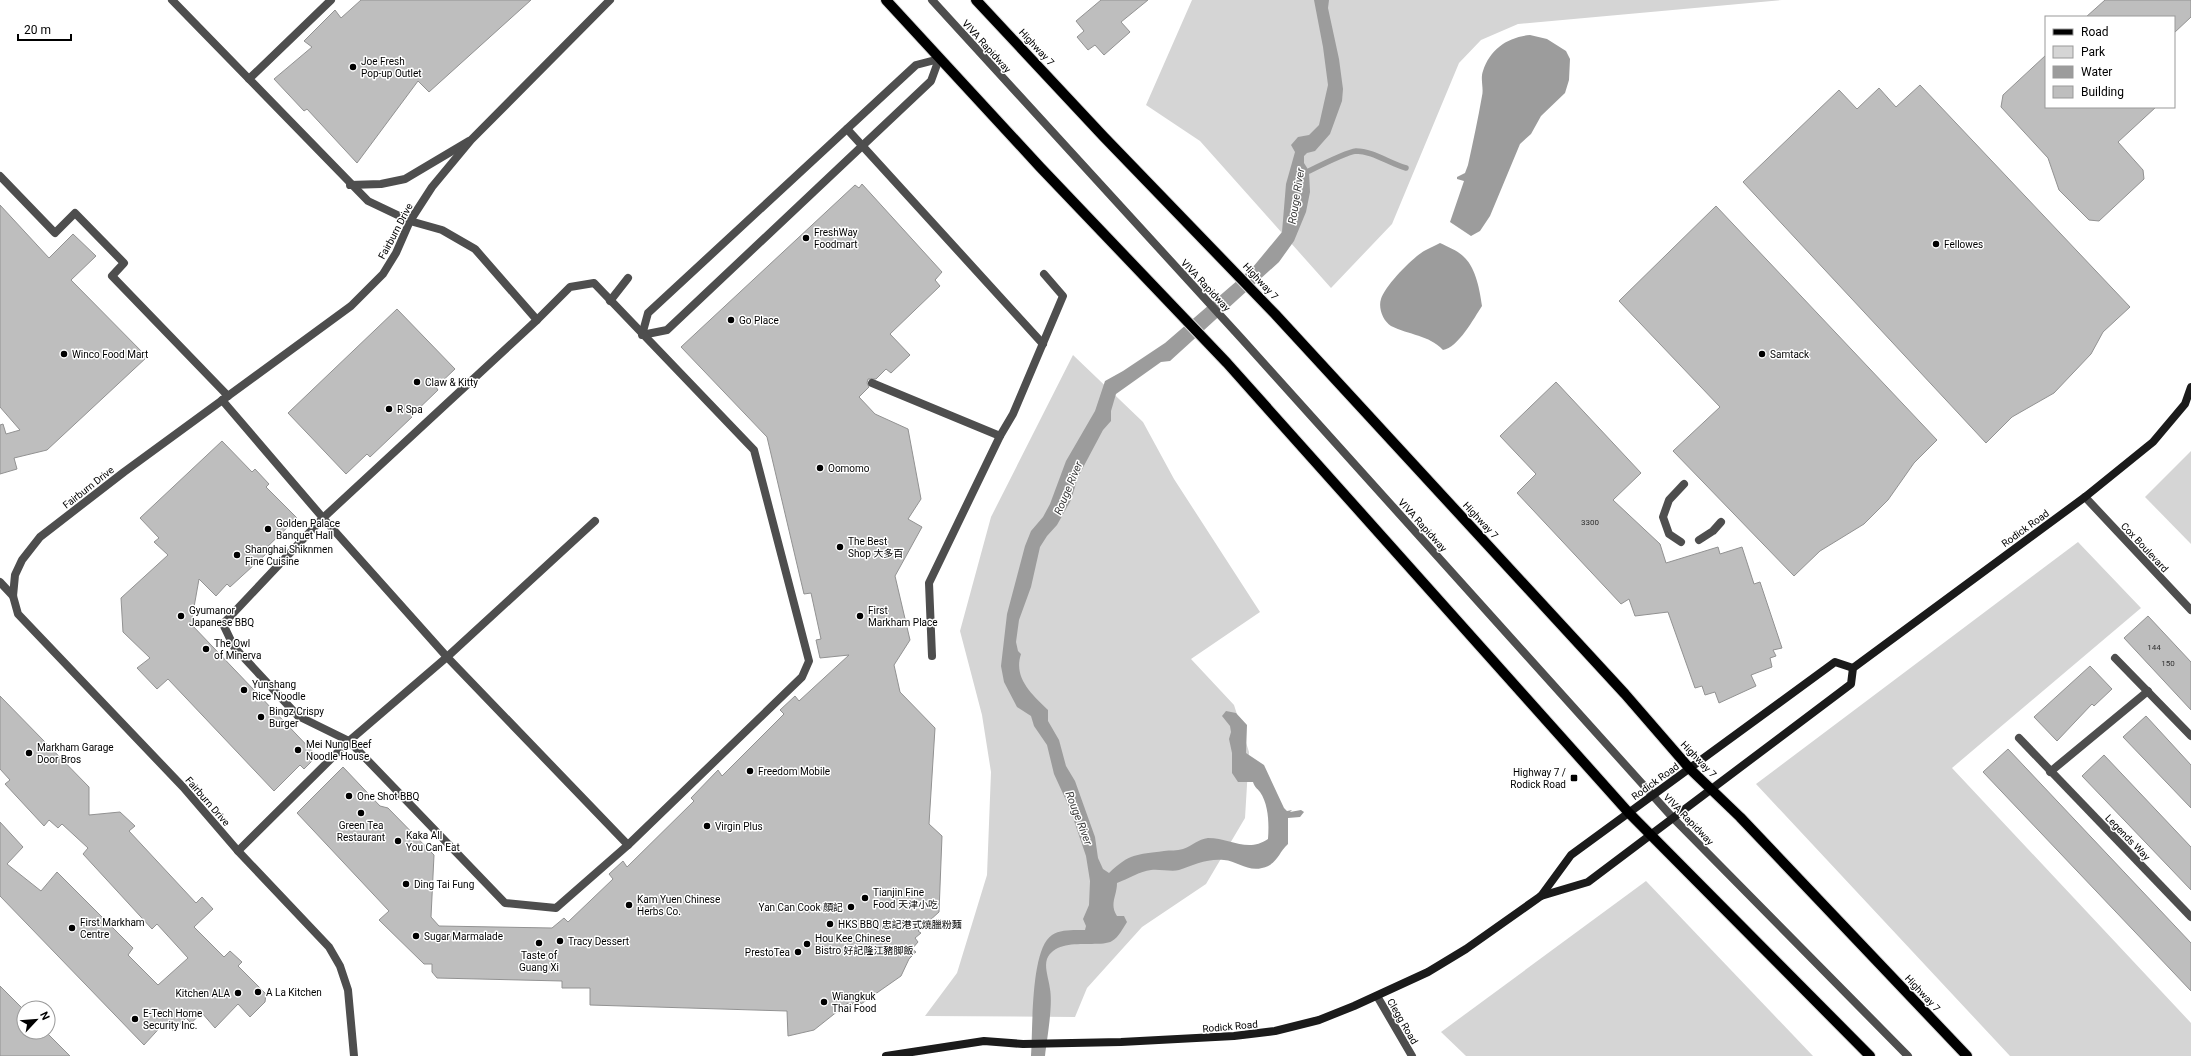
<svg xmlns="http://www.w3.org/2000/svg" width="2191" height="1056" font-family="Roboto,'Noto Sans SC',sans-serif">
<rect width="100%" height="100%" fill="#fff"/>
<g fill="#d5d5d5">
<polygon points="1192,0 1782,0 1518,24 1481,40 1459,63 1392,224 1331,288 1200,141 1146,105"/>
<polygon points="1073,355 1143,422 1174,479 1260,612 1191,659 1234,705 1249,752 1245,818 1206,884 1142,927 1087,988 1075,1017 925,1016 957,973 987,875 991,772 982,715 960,631 991,517"/>
<polygon points="2191,451 2191,544 2145,497"/>
<polygon points="2078,542 2141,608 1952,768 2191,1023 2191,1056 2010,1056 1756,784"/>
<polygon points="1646,881 1813,1056 1466,1056 1441,1032"/>
</g>
<g fill="#9c9c9c">
<path d="M1314 0H1329L1328 8 1339 59 1343 89 1342 101 1330 134 1315 151 1307 153 1304 156V163L1309 171 1310 192 1306 212 1294 241 1279 262 1170 361 1161 362 1116 394 1111 411V421L1103 430 1078 477 1071 500 1057 525 1047 536 1040 547 1031 587 1019 620 1016 642 1018 651 1021 654C1013 678 1032 694 1048 710V721L1059 740 1066 766 1075 781 1095 837 1098 858 1103 869 1109 873C1130 853 1136 855 1164 851 1170 850 1177 851 1183 849 1192 846 1198 839 1208 838 1230 838 1248 853 1268 839 1269 825 1269 805 1260 792 1257 788 1255 788 1253 782H1238L1232 773V753L1229 739 1231 732 1230 726 1222 716 1226 711 1236 713 1247 725 1246 753 1264 765 1284 808 1287 811 1292 810 1290 812 1301 810 1304 812 1300 817 1288 818V844C1278 853 1278 864 1262 868 1248 872 1237 861 1224 860 1209 858 1192 865 1179 870 1172 872 1160 869 1151 870 1140 871 1128 879 1117 883 1117 896 1109 904 1117 916H1124L1127 922C1123 928 1119 937 1112 941 1099 949 1057 935 1047 959 1044 967 1049 980 1050 989 1053 1006 1047 1038 1045 1056H1031C1033 1031 1030 949 1052 935 1061 929 1075 930 1085 930L1086 926 1083 919 1089 905 1090 881 1086 856 1070 809 1054 774 1047 745 1034 726 1031 716 1017 707 1004 682 1001 666 1007 614 1025 546 1031 531 1043 517 1050 504 1066 461 1095 411 1105 381 1123 371 1165 343 1253 267 1282 232 1286 184 1295 152 1291 145 1298 137 1309 135 1319 125 1328 85 1323 47Z"/>
<path d="M1530 35 1547 39 1566 51 1570 59 1569 80 1565 93 1541 116 1531 134 1520 144 1490 216 1480 231 1471 236 1450 222 1464 181 1457 179V177L1465 173 1468 165C1473 142 1478 119 1482 96 1484 88 1480 79 1483 71 1490 49 1508 37 1530 35Z"/>
<path d="M1440 243C1448 247 1459 251 1465 258 1476 269 1480 291 1482 306 1474 318 1458 348 1443 350 1429 335 1409 335 1391 326 1383 321 1378 308 1381 299 1385 286 1411 259 1424 251 1429 248 1435 246 1440 243Z"/>
</g>
<g fill="none" stroke-linecap="round" stroke-linejoin="round">
<path stroke="#9c9c9c" stroke-width="5.5" d="M1309 171C1319 166 1347 152 1356 151 1373 151 1390 164 1406 168"/>
</g>
<g fill="#bebebe" stroke="#929292">
<polygon points="361,0 531,0 429,92 418,81 357,163 307,109 304,111 274,79 312,47 304,41 335,10 341,18"/>
<polygon points="1101,0 1148,0 1121,22 1130,32 1104,55 1095,45 1088,50 1077,37 1084,31 1076,21"/>
<polygon points="2105,0 2191,0 2191,17 2174,33 2174,17 2086,17"/>
<polygon points="2046,55 2046,107 2156,107 2118,142 2143,170 2144,179 2099,221 2089,220 2059,190 2048,158 2001,107 2003,95"/>
<polygon points="1920,85 2130,307 2103,332 2091,354 2054,393 2012,417 1986,443 1743,182 1839,90 1857,109 1879,88 1896,107"/>
<polygon points="862,184 942,272 935,280 940,286 890,334 910,355 891,373 886,369 876,379 868,379 867,383 869,387 859,397 875,414 908,429 921,499 908,519 922,527 895,576 910,640 894,665 900,692 935,728 929,824 942,836 939,912 918,931 921,933 915,938 918,942 912,949 916,952 909,959 901,976 861,1004 858,999 850,1006 848,1003 814,1030 788,1036 787,1011 590,1005 590,988 562,988 562,981 437,978 432,972 432,964 424,964 379,920 389,911 297,813 343,767 380,806 388,808 434,855 431,917 439,926 552,928 564,918 568,922 613,879 609,874 623,861 627,867 694,801 691,798 718,770 722,776 784,714 780,710 795,696 799,701 849,655 820,658 816,640 821,639 811,593 804,594 767,437 681,347 855,185 859,188"/>
<polygon points="0,205 49,258 73,234 96,256 71,280 147,357 47,450 14,458 17,469 0,474 0,425 3,424 6,434 20,430 0,407"/>
<polygon points="1716,206 1937,440 1914,463 1888,500 1864,524 1820,551 1794,576 1673,451 1720,407 1619,301"/>
<polygon points="397,309 455,369 436,387 438,390 411,416 412,417 370,457 367,454 346,474 288,413"/>
<polygon points="1556,382 1641,473 1613,500 1660,544 1666,563 1718,547 1720,554 1742,547 1754,584 1760,582 1782,648 1773,650 1776,656 1770,658 1772,667 1751,675 1756,686 1719,703 1715,692 1705,695 1702,686 1695,688 1668,612 1635,616 1629,599 1621,604 1517,493 1536,474 1500,436"/>
<polygon points="222,441 252,472 255,469 269,484 266,487 297,518 263,551 266,554 230,587 227,584 216,596 199,579 191,624 317,756 304,769 300,765 274,791 168,679 157,689 137,668 150,658 123,632 121,598 168,555 154,542 159,538 140,518"/>
<polygon points="2148,616 2191,662 2191,710 2124,638"/>
<polygon points="2090,666 2112,689 2094,706 2092,704 2057,741 2034,717"/>
<polygon points="0,696 89,787 89,815 120,812 135,826 129,831 196,903 202,897 213,909 194,927 224,957 230,951 242,962 238,966 266,994 265,1002 250,1017 238,1004 215,1028 202,1013 191,1023 186,1018 173,1031 165,1022 144,1045 0,896 0,822 23,847 7,864 41,891 57,872 133,948 128,955 158,985 188,958 157,924 152,929 83,854 88,848 62,824 58,828 49,820 44,826 5,784 10,780 0,769"/>
<polygon points="2146,716 2191,765 2191,808 2123,737"/>
<polygon points="2008,749 2191,943 2191,991 1983,772"/>
<polygon points="2104,755 2191,847 2191,890 2082,776"/>
<polygon points="0,986 24,1010 24,1032 46,1032 70,1056 0,1056"/>
</g>
<g fill="none" stroke-linecap="round" stroke-linejoin="round">
<defs>
<g id="primary">
<polyline points="886,0 1040,167 1227,363 1629,813 1870,1056"/>
<polyline points="976,0 1104,137 1275,314 1625,694 1690,769 1740,817 1967,1056"/>
</g>
</defs>
<use href="#primary" stroke="#dbdbdb" stroke-width="12"/>
<g stroke="#4e4e4e" stroke-width="8">
<polyline points="172,0 368,201 410,221 442,230 475,249 537,320"/>
<polyline points="932,0 1241,338 1673,818 1908,1056"/>
<polygon points="939,59 931,81 667,330 642,335 648,313 916,65"/>
<polyline points="249,79 331,0"/>
<polyline points="847,129 1043,344"/>
<polyline points="0,176 55,233 75,213 124,263 112,276 228,396"/>
<polyline points="350,185 381,184 405,179 469,141"/>
<polygon points="594,283 754,450 809,661 802,677 628,845 556,908 505,903 349,741 298,716 234,647 223,624 323,518 537,320 570,287"/>
<polyline points="610,301 628,278"/>
<polyline points="872,383 1000,436 1013,414 1063,296 1044,274"/>
<polyline points="222,400 323,518 447,657 628,845"/>
<polyline points="1699,540 1713,531 1721,522"/>
<polyline points="1681,542 1669,534 1663,517 1669,500 1684,484"/>
<polyline points="0,582 13,596"/>
<polyline points="932,656 929,583 1000,436"/>
<polyline points="238,851 349,741 447,657 595,521"/>
</g>
<g stroke="#4e4e4e" stroke-width="8">
<polyline points="2085,497 2191,610"/>
<polyline points="2115,658 2191,736"/>
<polyline points="2019,738 2191,917"/>
<polyline points="2050,772 2148,691"/>
<polyline points="354,1056 348,990 340,966 329,947 238,851 183,787 18,614 13,596 15,575 22,560 40,537 124,472 351,306 383,274 396,253 410,221 432,187 471,140 610,0"/>
</g>
<polyline stroke="#4e4e4e" stroke-width="8" points="1377,996 1412,1056"/>
<g stroke="#1b1b1b" stroke-width="8">
<polyline points="1541,896 1588,882 1851,684 1853,668 2085,497 2153,442 2185,404 2191,387"/>
<polyline points="886,1056 984,1041 1023,1044 1121,1042 1234,1036 1275,1031 1319,1020 1354,1006 1428,972 1466,949 1541,896 1571,855 1835,662 1853,668"/>
</g>
<use href="#primary" stroke="#000" stroke-width="10"/>
</g>
<g fill="#000" stroke="#fff" stroke-width="1.5">
<circle cx="353" cy="67" r="4"/>
<circle cx="806" cy="238" r="4"/>
<circle cx="1936" cy="244" r="4"/>
<circle cx="731" cy="320" r="4"/>
<circle cx="64" cy="354" r="4"/>
<circle cx="1762" cy="354" r="4"/>
<circle cx="417" cy="382" r="4"/>
<circle cx="389" cy="409" r="4"/>
<circle cx="820" cy="468" r="4"/>
<circle cx="268" cy="529" r="4"/>
<circle cx="840" cy="547" r="4"/>
<circle cx="237" cy="555" r="4"/>
<circle cx="181" cy="616" r="4"/>
<circle cx="860" cy="616" r="4"/>
<circle cx="206" cy="649" r="4"/>
<circle cx="244" cy="690" r="4"/>
<circle cx="261" cy="717" r="4"/>
<circle cx="298" cy="750" r="4"/>
<circle cx="29" cy="753" r="4"/>
<circle cx="750" cy="771" r="4"/>
<rect x="1570" y="774" width="8" height="8" rx="2"/>
<circle cx="349" cy="796" r="4"/>
<circle cx="361" cy="813" r="4"/>
<circle cx="707" cy="826" r="4"/>
<circle cx="398" cy="841" r="4"/>
<circle cx="406" cy="884" r="4"/>
<circle cx="865" cy="898" r="4"/>
<circle cx="629" cy="905" r="4"/>
<circle cx="851" cy="907" r="4"/>
<circle cx="830" cy="924" r="4"/>
<circle cx="72" cy="928" r="4"/>
<circle cx="416" cy="936" r="4"/>
<circle cx="560" cy="941" r="4"/>
<circle cx="539" cy="943" r="4"/>
<circle cx="807" cy="944" r="4"/>
<circle cx="798" cy="952" r="4"/>
<circle cx="258" cy="992" r="4"/>
<circle cx="238" cy="993" r="4"/>
<circle cx="824" cy="1002" r="4"/>
<circle cx="135" cy="1019" r="4"/>
</g>
<g text-anchor="middle" stroke-width="3" stroke-linejoin="round" paint-order="stroke">
<g font-size="8" fill="#303030">
<text x="1590" y="525">3300</text>
<text x="2154" y="650">144</text>
<text x="2168" y="666">150</text>
</g>
<g font-size="10" fill="#000" stroke="#fff">
<text transform="translate(987 46) rotate(48)" y="4">VIVA Rapidway</text>
<text transform="translate(1037 47) rotate(47)" y="4">Highway 7</text>
<text transform="translate(395 231) rotate(-62)" y="4">Fairburn Drive</text>
<text transform="translate(1261 281) rotate(47)" y="4">Highway 7</text>
<text transform="translate(1206 285) rotate(47)" y="4">VIVA Rapidway</text>
<text transform="translate(88 487) rotate(-38)" y="4">Fairburn Drive</text>
<text transform="translate(1481 520) rotate(47)" y="4">Highway 7</text>
<text transform="translate(1423 525) rotate(48)" y="4">VIVA Rapidway</text>
<text transform="translate(2025 528) rotate(-36)" y="4">Rodick Road</text>
<text transform="translate(2145 547) rotate(47)" y="4">Cox Boulevard</text>
<text transform="translate(1699 759) rotate(46)" y="4">Highway 7</text>
<text transform="translate(1655 781) rotate(-36)" y="4">Rodick Road</text>
<text transform="translate(208 801) rotate(49)" y="4">Fairburn Drive</text>
<text transform="translate(1689 819) rotate(46)" y="4">VIVA Rapidway</text>
<text transform="translate(2128 837) rotate(46)" y="4">Legends Way</text>
<text transform="translate(1923 993) rotate(47)" y="4">Highway 7</text>
<text transform="translate(1403 1021) rotate(60)" y="4">Clegg Road</text>
<text transform="translate(1230 1026) rotate(-5)" y="4">Rodick Road</text>
</g>
<g font-size="10" fill="#000" stroke="#fff" text-anchor="start">
<text x="361" y="65">Joe Fresh<tspan x="361" dy="12">Pop-up Outlet</tspan></text>
<text x="814" y="236">FreshWay<tspan x="814" dy="12">Foodmart</tspan></text>
<text x="1944" y="248">Fellowes</text>
<text x="739" y="324">Go Place</text>
<text x="72" y="358">Winco Food Mart</text>
<text x="1770" y="358">Samtack</text>
<text x="425" y="386">Claw &amp; Kitty</text>
<text x="397" y="413">R Spa</text>
<text x="828" y="472">Oomomo</text>
<text x="276" y="527">Golden Palace<tspan x="276" dy="12">Banquet Hall</tspan></text>
<text x="848" y="545">The Best<tspan x="848" dy="12">Shop 大多百</tspan></text>
<text x="245" y="553">Shanghai Shiknmen<tspan x="245" dy="12">Fine Cuisine</tspan></text>
<text x="189" y="614">Gyumanor<tspan x="189" dy="12">Japanese BBQ</tspan></text>
<text x="868" y="614">First<tspan x="868" dy="12">Markham Place</tspan></text>
<text x="214" y="647">The Owl<tspan x="214" dy="12">of Minerva</tspan></text>
<text x="252" y="688">Yunshang<tspan x="252" dy="12">Rice Noodle</tspan></text>
<text x="269" y="715">Bingz Crispy<tspan x="269" dy="12">Burger</tspan></text>
<text x="306" y="748">Mei Nung Beef<tspan x="306" dy="12">Noodle House</tspan></text>
<text x="37" y="751">Markham Garage<tspan x="37" dy="12">Door Bros</tspan></text>
<text x="758" y="775">Freedom Mobile</text>
<text x="1566" y="776" text-anchor="end">Highway 7 /<tspan x="1566" dy="12">Rodick Road</tspan></text>
<text x="357" y="800">One Shot BBQ</text>
<text x="361" y="829" text-anchor="middle">Green Tea<tspan x="361" dy="12">Restaurant</tspan></text>
<text x="715" y="830">Virgin Plus</text>
<text x="406" y="839">Kaka All<tspan x="406" dy="12">You Can Eat</tspan></text>
<text x="414" y="888">Ding Tai Fung</text>
<text x="873" y="896">Tianjin Fine<tspan x="873" dy="12">Food 天津小吃</tspan></text>
<text x="637" y="903">Kam Yuen Chinese<tspan x="637" dy="12">Herbs Co.</tspan></text>
<text x="843" y="911" text-anchor="end">Yan Can Cook 顏記</text>
<text x="80" y="926">First Markham<tspan x="80" dy="12">Centre</tspan></text>
<text x="838" y="928">HKS BBQ 忠記港式燒臘粉麵</text>
<text x="424" y="940">Sugar Marmalade</text>
<text x="815" y="942">Hou Kee Chinese<tspan x="815" dy="12">Bistro 好記隆江豬脚飯</tspan></text>
<text x="568" y="945">Tracy Dessert</text>
<text x="790" y="956" text-anchor="end">PrestoTea</text>
<text x="539" y="959" text-anchor="middle">Taste of<tspan x="539" dy="12">Guang Xi</tspan></text>
<text x="266" y="996">A La Kitchen</text>
<text x="230" y="997" text-anchor="end">Kitchen ALA</text>
<text x="832" y="1000">Wiangkuk<tspan x="832" dy="12">Thai Food</tspan></text>
<text x="143" y="1017">E-Tech Home<tspan x="143" dy="12">Security Inc.</tspan></text>
</g>
<g font-size="11" font-style="italic" fill="#3d3d3d" stroke="#fff">
<text transform="translate(1296 196) rotate(-81)" y="4">Rouge River</text>
<text transform="translate(1068 488) rotate(-67)" y="4">Rouge River</text>
<text transform="translate(1079 818) rotate(69)" y="4">Rouge River</text>
</g>
</g>
<rect x="2045" y="16" width="130" height="92" fill="#ffffff" stroke="#999999"/>
<rect x="2053" y="29" width="20" height="6" fill="#000000" stroke="#999999"/>
<text x="2081" y="36" font-size="12" fill="#000000">Road</text>
<rect x="2053" y="46" width="20" height="12" fill="#d5d5d5" stroke="#999999"/>
<text x="2081" y="56" font-size="12" fill="#000000">Park</text>
<rect x="2053" y="66" width="20" height="12" fill="#9c9c9c" stroke="#999999"/>
<text x="2081" y="76" font-size="12" fill="#000000">Water</text>
<rect x="2053" y="86" width="20" height="12" fill="#bebebe" stroke="#999999"/>
<text x="2081" y="96" font-size="12" fill="#000000">Building</text>
<g transform="translate(36 1020) rotate(64)"><circle r="19" fill="#ffffff" stroke="#999999"/>
<path d="M0-3L7 15L0 10L-7 15Z" fill="#000000"/>
<text y="-6" font-size="11" font-weight="bold" text-anchor="middle" fill="#000000">N</text>
</g>
<path d="M18 34v6h53v-6" fill="none" stroke="#000000" stroke-width="2"/>
<text x="24" y="34" font-size="12" fill="#000000" stroke="#ffffff" stroke-width="3" paint-order="stroke">20 m</text>
</svg>
